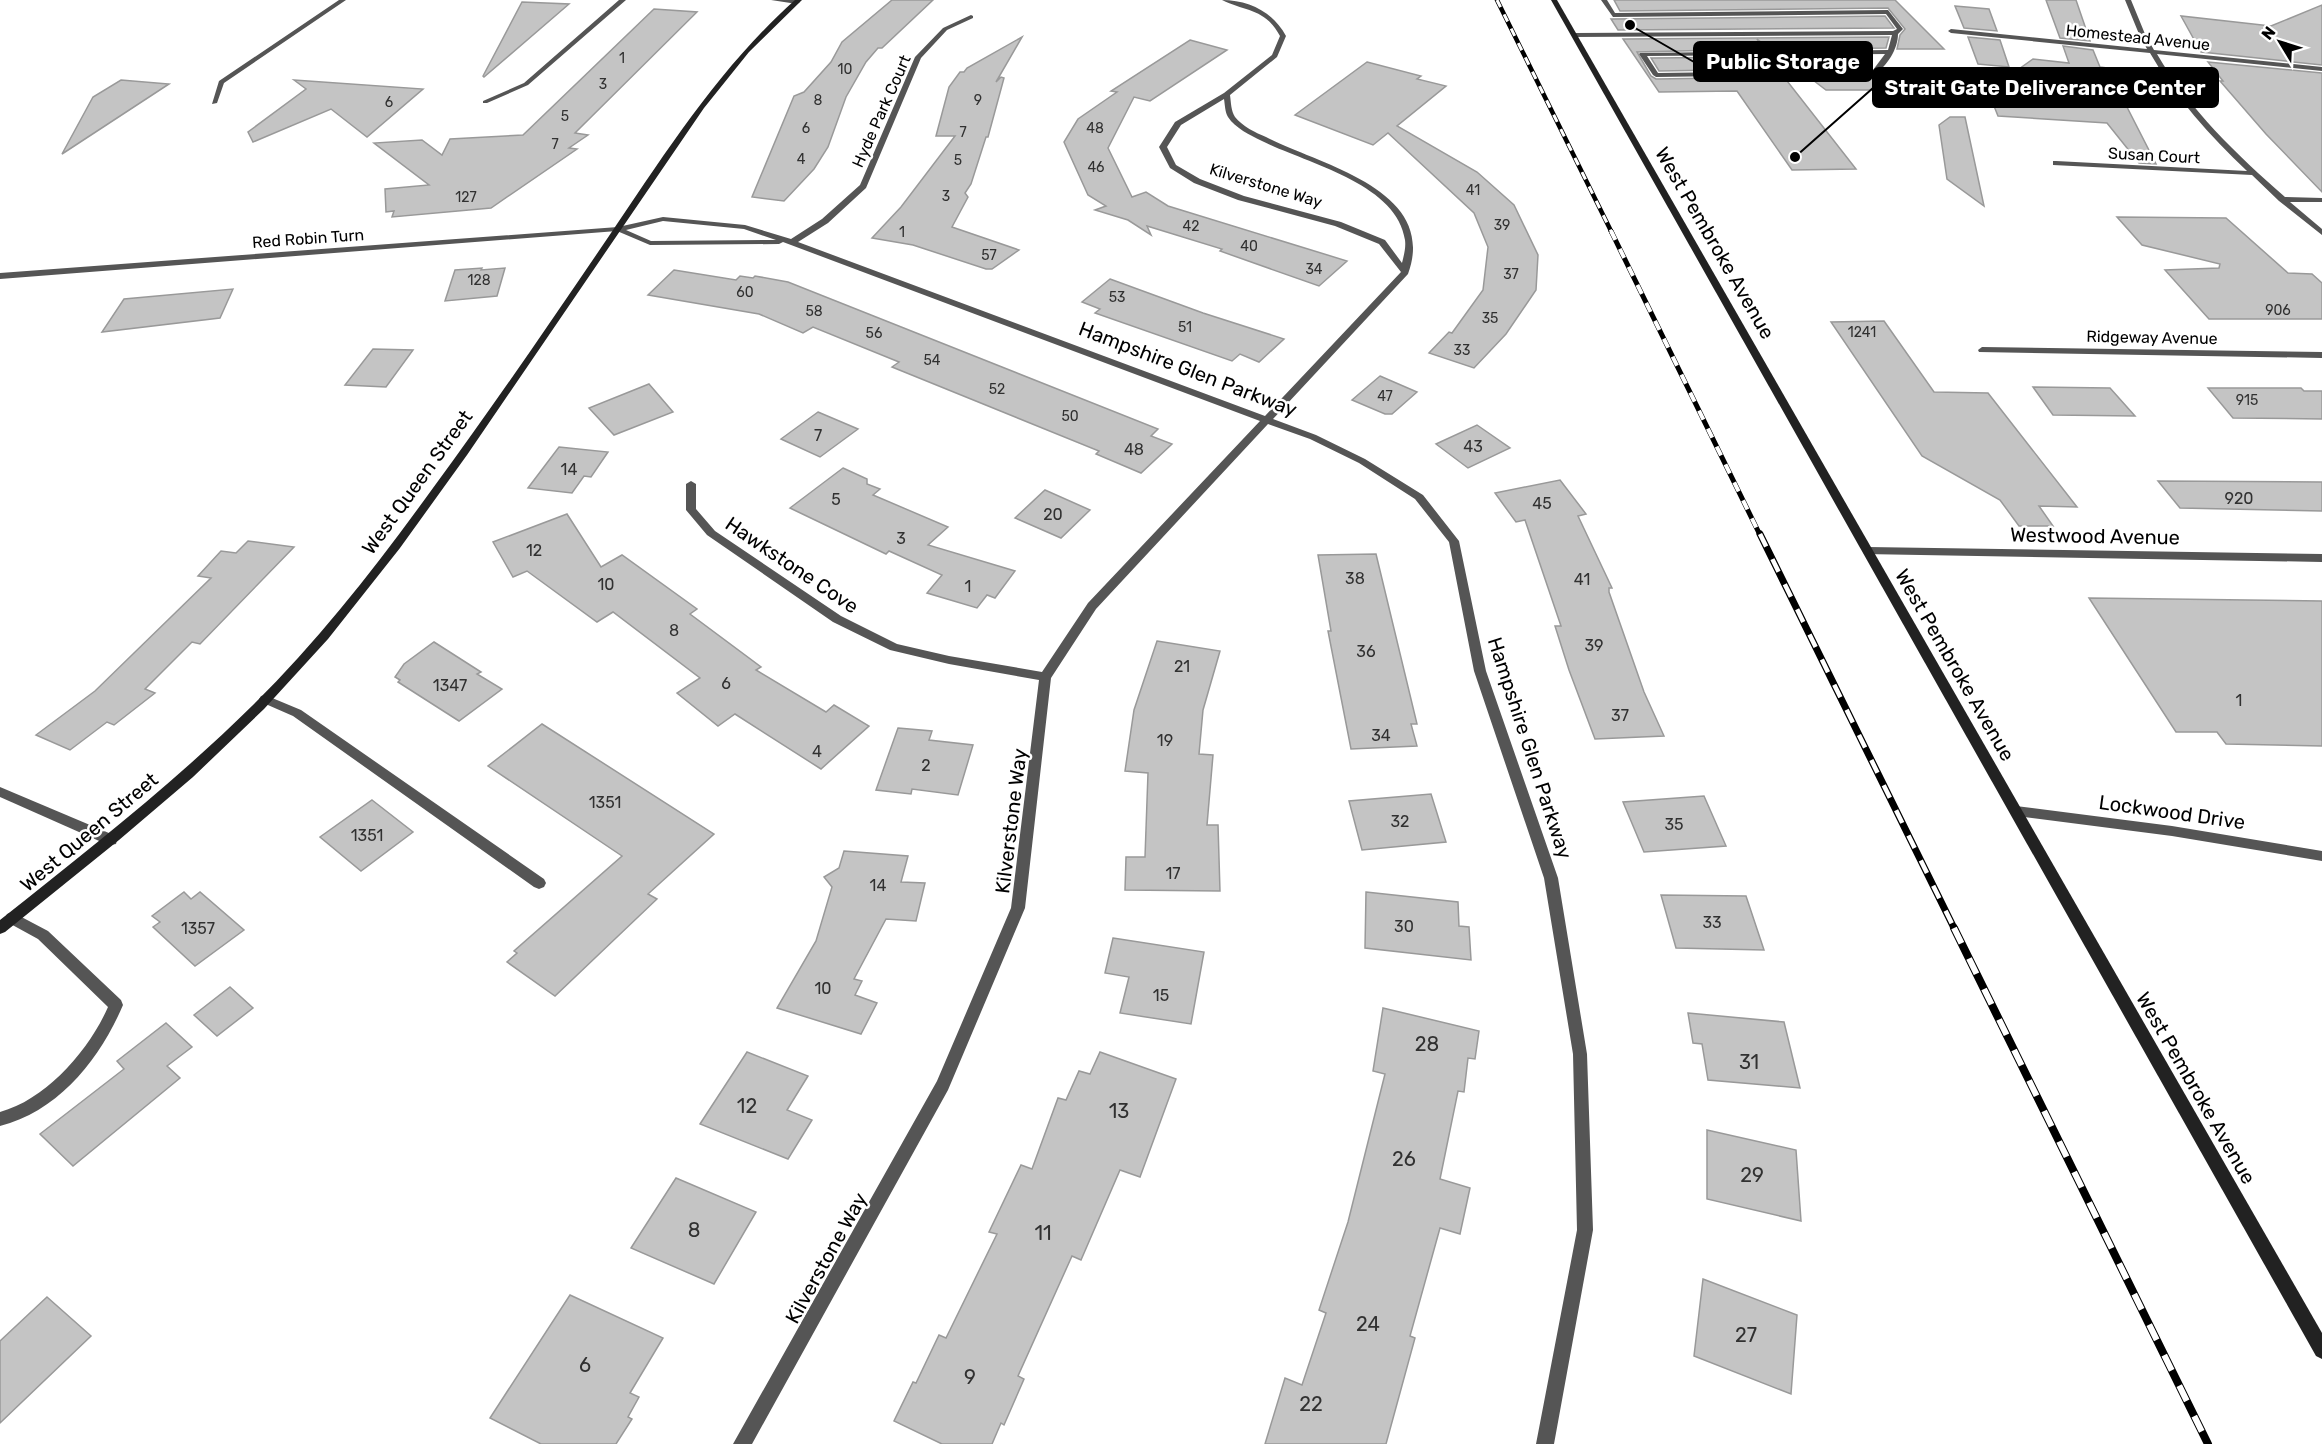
<svg xmlns="http://www.w3.org/2000/svg" width="2322" height="1444" font-family="Rubik,sans-serif">
<rect width="100%" height="100%" fill="#fff"/>
<g fill="#c4c4c4" stroke="#999" stroke-width="1.5">
<polygon points="892,0 933,0 882,48 878,48 866,62 846,97 828,147 814,169 784,201 752,197 794,96 804,92 831,62 842,42"/>
<polygon points="1614,0 1895,0 1944,49 1897,49 1900,35 1905,29 1888,8 1620,11"/>
<polygon points="2046,0 2076,0 2090,41 2060,38"/>
<polygon points="522,2 569,4 484,77 483,76"/>
<polygon points="2322,5 2322,65 2201,52 2181,16 2271,26"/>
<polygon points="1955,6 1989,9 1997,31 1964,28"/>
<polygon points="654,9 697,12 575,133 588,135 569,148 577,149 491,208 392,217 394,211 386,212 385,189 429,185 374,143 422,140 442,155 450,139 523,135"/>
<polygon points="1885,16 1894,28 1618,30 1611,19"/>
<polygon points="1022,37 996,82 1001,77 1004,78 988,137 986,137 971,184 965,193 968,197 952,227 1019,250 992,269 986,269 913,245 872,238 901,207 955,136 936,136 949,87 960,72 964,72 967,68"/>
<polygon points="1889,37 1886,48 1770,49 1757,39 1762,49 1637,52 1651,76 1656,79 1784,77 1856,169 1792,170 1737,91 1659,92 1623,39"/>
<polygon points="1968,37 2000,40 2009,67 1978,64"/>
<polygon points="1190,40 1227,50 1150,101 1134,97 1108,148 1132,197 1146,192 1168,206 1347,261 1319,286 1220,251 1222,249 1147,226 1151,235 1128,220 1095,210 1106,206 1088,195 1064,142 1078,119 1117,92 1111,91"/>
<polygon points="2063,46 2093,50 2100,67 2107,68 2156,164 2139,163 2107,123 1998,116 1988,91 2033,59 2069,63"/>
<polygon points="1768,57 1778,69 1659,71 1651,58"/>
<polygon points="1367,62 1421,76 1417,79 1446,86 1397,126 1477,172 1514,205 1538,255 1536,290 1506,334 1474,368 1429,353 1449,332 1452,333 1483,290 1488,247 1474,213 1388,133 1373,145 1295,115"/>
<polygon points="2208,62 2322,73 2322,192 2266,134 2220,81 2223,81"/>
<polygon points="1874,76 1885,90 1826,90 1809,77"/>
<polygon points="121,80 169,84 62,154 93,97"/>
<polygon points="294,80 423,89 367,137 331,109 253,142 248,132 306,89"/>
<polygon points="1950,117 1965,117 1984,206 1947,179 1939,125"/>
<polygon points="2117,217 2226,218 2288,273 2312,274 2322,283 2322,319 2209,319 2165,270 2219,268 2220,264 2142,245"/>
<polygon points="482,268 481,270 505,268 497,296 445,301 455,270"/>
<polygon points="674,270 736,280 740,276 753,278 755,276 788,282 1158,429 1151,436 1172,444 1141,473 1096,454 1099,451 892,367 899,362 813,327 803,333 759,314 648,295"/>
<polygon points="1110,279 1203,313 1284,339 1259,362 1240,354 1232,361 1095,313 1100,309 1082,302"/>
<polygon points="233,289 220,318 102,332 124,299"/>
<polygon points="1884,321 1934,392 1988,393 2077,507 2039,506 2053,526 2019,526 2000,500 1922,456 1831,322"/>
<polygon points="373,349 413,350 386,387 345,385"/>
<polygon points="1380,376 1417,392 1392,414 1385,414 1352,400"/>
<polygon points="649,384 673,412 614,435 589,408"/>
<polygon points="2033,387 2110,388 2135,416 2053,415"/>
<polygon points="2208,388 2301,388 2304,391 2322,391 2322,419 2233,418"/>
<polygon points="818,412 858,429 820,457 781,439"/>
<polygon points="1477,425 1510,448 1468,468 1436,444"/>
<polygon points="559,447 608,452 591,477 584,476 572,493 528,488"/>
<polygon points="843,468 867,479 867,484 880,489 873,495 948,527 928,545 1015,571 995,598 987,595 977,608 927,593 942,575 889,551 886,554 790,508"/>
<polygon points="1560,480 1586,514 1578,516 1612,588 1609,588 1609,592 1644,692 1664,736 1595,739 1569,670 1555,626 1561,626 1525,520 1516,522 1495,493"/>
<polygon points="2158,481 2322,482 2322,511 2180,508"/>
<polygon points="1045,490 1090,510 1061,538 1015,518"/>
<polygon points="567,514 601,567 622,555 697,609 690,614 761,667 756,670 826,712 834,705 869,726 821,769 735,714 718,726 677,693 700,678 613,612 597,622 527,571 513,577 493,542"/>
<polygon points="248,541 294,547 200,644 192,642 145,689 155,693 114,725 107,722 70,750 36,735 95,691 211,578 198,576 221,551 236,553"/>
<polygon points="1376,554 1417,724 1411,724 1417,746 1351,749 1328,631 1331,631 1318,555"/>
<polygon points="2089,598 2322,601 2322,746 2226,744 2217,732 2176,732"/>
<polygon points="1157,641 1220,651 1203,710 1199,754 1213,755 1207,825 1218,825 1220,891 1125,890 1126,857 1145,857 1148,773 1125,771 1134,710"/>
<polygon points="434,642 481,672 477,674 502,689 459,721 398,682 400,680 395,677 404,664"/>
<polygon points="542,724 714,834 648,894 657,899 555,996 507,962 517,953 514,951 622,856 488,766"/>
<polygon points="898,728 932,731 929,740 973,745 958,795 912,789 911,794 876,790"/>
<polygon points="1431,794 1446,842 1362,850 1349,801"/>
<polygon points="1704,796 1726,846 1644,852 1623,802"/>
<polygon points="372,800 413,832 361,871 320,837"/>
<polygon points="844,851 908,856 901,882 925,883 916,921 886,919 854,979 862,981 855,995 877,1003 861,1034 777,1008 816,941 832,887 824,877 839,868"/>
<polygon points="184,892 191,899 200,892 244,930 195,966 153,927 160,922 152,916"/>
<polygon points="1366,892 1458,902 1459,926 1469,927 1471,960 1365,948"/>
<polygon points="1661,895 1746,896 1764,950 1676,948"/>
<polygon points="1113,938 1204,952 1191,1024 1120,1013 1129,977 1105,973"/>
<polygon points="230,987 253,1008 217,1036 194,1015"/>
<polygon points="1383,1008 1479,1031 1475,1059 1468,1058 1464,1092 1458,1091 1440,1179 1470,1188 1460,1234 1440,1228 1410,1336 1415,1338 1386,1444 1265,1444 1285,1378 1302,1385 1326,1313 1319,1310 1348,1222 1385,1074 1373,1071"/>
<polygon points="1688,1013 1784,1022 1800,1088 1708,1080 1702,1044 1693,1043"/>
<polygon points="166,1023 192,1047 167,1066 180,1078 73,1166 40,1134 124,1069 117,1061"/>
<polygon points="747,1052 808,1076 787,1110 812,1120 788,1159 700,1124"/>
<polygon points="1100,1052 1176,1079 1140,1177 1120,1170 1081,1260 1072,1256 1018,1376 1024,1379 1004,1425 1001,1423 992,1444 942,1444 894,1421 913,1382 916,1383 939,1335 946,1338 997,1234 989,1232 1021,1165 1032,1169 1058,1098 1066,1100 1079,1071 1090,1074"/>
<polygon points="1707,1130 1796,1150 1801,1221 1707,1199"/>
<polygon points="676,1178 756,1212 714,1284 631,1248"/>
<polygon points="1703,1279 1797,1315 1791,1394 1694,1356"/>
<polygon points="570,1295 663,1338 630,1393 639,1397 628,1417 632,1419 616,1444 541,1444 490,1418"/>
<polygon points="47,1297 91,1336 0,1423 0,1341"/>
</g>
<g fill="none" stroke-linecap="round" stroke-linejoin="round">
<g fill="#555" fill-rule="evenodd">
<path d="M1601 0H1607L1615 13 1888 10 1903 29 1898 34C1898 49 1887 66 1875 74L1656 77 1653 75 1639 54 1640 53 1888 50 1892 35 1575 37 1572 35 1575 33 1893 31 1897 29 1886 14 1613 17ZM1885 54 1873 70 1658 73 1647 56Z"/>
<polygon points="265,695 301,710 544,879 546,883 544,887 539,889 534,887 293,716 261,702 259,699 261,696"/>
<path d="M12 912 48 931 121 1000 123 1005C100 1059 59 1111 0 1126V1112C47 1099 89 1050 108 1007L38 939 7 922 5 918 7 914Z"/>
</g>
<g fill="#555" fill-rule="evenodd">
<polygon points="339,0 346,0 224,83 217,103 212,104 219,81"/>
<polygon points="619,0 626,0 528,85 487,103 483,103 483,101 524,83"/>
<polygon points="771,0 795,0 800,2 797,4"/>
<path d="M1222 0C1249 0 1273 12 1286 36L1277 57 1230 95C1231 102 1231 111 1235 117 1242 126 1256 133 1266 137 1319 165 1439 189 1408 274L1273 419 1316 435 1365 459 1423 495 1459 541 1486 671 1558 878 1587 1054 1593 1230 1554 1444H1536L1577 1230 1573 1054 1544 878 1474 671 1449 542 1415 499 1359 463 1310 439 1268 424 1096 609 1051 678 1025 908 948 1090 752 1444H733L937 1081 1011 908 1039 680 949 664 890 650 833 622 707 535 686 510V484L691 481 696 484V509L715 531 841 616 897 644 949 656 1042 672 1088 603 1260 421 783 242 779 244 650 245 617 231 0 279V273L618 227 663 217 745 225 791 239 822 219 860 185 915 57 943 28 971 15 973 16V18L947 30 921 58 866 188 828 223 798 242 1265 416 1401 272 1379 244 1335 226 1238 200 1194 183 1170 168 1159 147 1175 122 1224 93 1272 55 1280 36C1265 8 1246 12 1222 0ZM1224 99C1225 105 1225 112 1228 117 1235 128 1250 135 1262 141 1305 163 1397 183 1405 240 1406 247 1404 255 1402 263L1385 240 1341 222 1244 196 1200 179 1176 165 1167 147 1181 125ZM663 221 744 229 776 240 651 241 626 230Z"/>
<path d="M2125 0H2131L2145 34 2154 50 2322 67V71L2157 54C2189 109 2237 155 2285 197L2322 198V202H2290L2322 229V235L2279 201 2252 175 2053 165V161H2056L2247 171C2210 136 2175 97 2150 53L1951 33 1948 31 1951 29 2147 49 2139 34Z"/>
<polygon points="1982,347 2322,352 2322,358 1979,352 1978,350"/>
<polygon points="1868,547 2322,554 2322,562 1864,554 1863,551 1864,548"/>
<polygon points="0,787 116,836 117,840 116,844 111,845 106,844 0,797"/>
<polygon points="2016,806 2172,826 2322,851 2322,861 2172,836 2016,816 2012,815 2010,811 2012,807"/>
</g>
<g fill="#222" fill-rule="evenodd">
<path d="M795 0H802L749 52 704 108 467 455 400 548 328 639 264 709 193 777 119 840 5 932 0 934V920C87 851 174 783 253 705 320 639 378 564 433 488 494 405 552 320 609 236 666 152 719 68 795 0Z"/>
<polygon points="1551,0 1557,0 2322,1333 2322,1359 2316,1356"/>
</g>
<defs>
<polyline id="rail-far3" points="1497,0 1612,233"/>
<polyline id="rail-far2" points="1611,231 1760,535"/>
<polyline id="rail-far1" points="1760,534 1955,930"/>
<polyline id="rail" points="1954,928 2208,1444"/>
</defs>
<use href="#rail-far3" stroke="#000" stroke-width="4.5"/>
<use href="#rail-far2" stroke="#000" stroke-width="5"/>
<use href="#rail-far1" stroke="#000" stroke-width="7"/>
<use href="#rail" stroke="#000" stroke-width="8"/>
<use href="#rail-far3" stroke="#fff" stroke-width="3" stroke-dasharray="8" stroke-linecap="butt"/>
<use href="#rail-far2" stroke="#fff" stroke-width="4" stroke-dasharray="10" stroke-linecap="butt"/>
<use href="#rail-far1" stroke="#fff" stroke-width="4.5" stroke-dasharray="14" stroke-linecap="butt"/>
<use href="#rail" stroke="#fff" stroke-width="6" stroke-dasharray="17" stroke-linecap="butt"/>
</g>
<g text-anchor="middle" stroke-width="5" stroke-linejoin="round" paint-order="stroke">
<g font-size="14" fill="#313131">
<text x="622" y="63">1</text>
<text x="845" y="74">10</text>
<text x="603" y="89">3</text>
<text x="818" y="105">8</text>
<text x="978" y="105">9</text>
<text x="389" y="107">6</text>
<text x="565" y="121">5</text>
<text x="806" y="133">6</text>
<text x="1095" y="133">48</text>
<text x="963" y="137">7</text>
<text x="555" y="149">7</text>
<text x="801" y="164">4</text>
<text x="958" y="165">5</text>
<text x="1096" y="172">46</text>
<text x="1473" y="195">41</text>
<text x="946" y="201">3</text>
<text x="466" y="202">127</text>
<text x="1502" y="230">39</text>
<text x="1191" y="231">42</text>
<text x="902" y="237">1</text>
<text x="1249" y="251">40</text>
<text x="989" y="260">57</text>
<text x="1314" y="274">34</text>
<text x="1511" y="279">37</text>
<text x="479" y="285">128</text>
<text x="745" y="297">60</text>
<text x="1117" y="302">53</text>
<text x="2278" y="315">906</text>
<text x="814" y="316">58</text>
<text x="1490" y="323">35</text>
<text x="1185" y="332">51</text>
<text x="1862" y="337">1241</text>
<text x="874" y="338">56</text>
<text x="1462" y="355">33</text>
<text x="932" y="365">54</text>
<text x="997" y="394">52</text>
<text x="1385" y="401">47</text>
<text x="2247" y="405">915</text>
<text x="1070" y="421">50</text>
</g>
<g font-size="16" fill="#000" stroke="#fff">
<text transform="translate(2138 37) rotate(6)" y="6">Homestead Avenue</text>
<text transform="translate(881 111) rotate(-66)" y="6">Hyde Park Court</text>
<text transform="translate(2154 155) rotate(3)" y="6">Susan Court</text>
<text transform="translate(1266 185) rotate(17)" y="6">Kilverstone Way</text>
<text transform="translate(308 238) rotate(-4)" y="6">Red Robin Turn</text>
<text transform="translate(2152 337) rotate(1)" y="6">Ridgeway Avenue</text>
</g>
<g font-size="16" fill="#313131">
<text x="818" y="441">7</text>
<text x="1473" y="452">43</text>
<text x="1134" y="455">48</text>
<text x="569" y="475">14</text>
<text x="2239" y="504">920</text>
<text x="836" y="505">5</text>
<text x="1542" y="509">45</text>
<text x="1053" y="520">20</text>
<text x="901" y="544">3</text>
<text x="534" y="556">12</text>
<text x="1355" y="584">38</text>
<text x="1582" y="585">41</text>
<text x="606" y="590">10</text>
<text x="968" y="592">1</text>
<text x="674" y="636">8</text>
<text x="1594" y="651">39</text>
<text x="1366" y="657">36</text>
<text x="1182" y="672">21</text>
<text x="726" y="689">6</text>
<text x="450" y="691">1347</text>
<text x="2239" y="706">1</text>
<text x="1620" y="721">37</text>
<text x="1381" y="741">34</text>
<text x="1165" y="746">19</text>
<text x="817" y="757">4</text>
<text x="926" y="771">2</text>
<text x="605" y="808">1351</text>
<text x="1400" y="827">32</text>
<text x="1674" y="830">35</text>
<text x="367" y="841">1351</text>
<text x="1173" y="879">17</text>
<text x="878" y="891">14</text>
<text x="1712" y="928">33</text>
<text x="1404" y="932">30</text>
<text x="198" y="934">1357</text>
<text x="823" y="994">10</text>
<text x="1161" y="1001">15</text>
</g>
<g font-size="20" fill="#000" stroke="#fff">
<text transform="translate(1715 243) rotate(60)" y="7">West Pembroke Avenue</text>
<text transform="translate(1188 369) rotate(21)" y="7">Hampshire Glen Parkway</text>
<text transform="translate(417 482) rotate(-54)" y="7">West Queen Street</text>
<text transform="translate(2095 536) rotate(1)" y="7">Westwood Avenue</text>
<text transform="translate(792 565) rotate(34)" y="7">Hawkstone Cove</text>
<text transform="translate(1955 665) rotate(60)" y="7">West Pembroke Avenue</text>
<text transform="translate(1530 748) rotate(72)" y="7">Hampshire Glen Parkway</text>
<text transform="translate(2172 812) rotate(8)" y="7">Lockwood Drive</text>
<text transform="translate(1011 821) rotate(-83)" y="7">Kilverstone Way</text>
<text transform="translate(89 832) rotate(-40)" y="7">West Queen Street</text>
<text transform="translate(2196 1088) rotate(60)" y="7">West Pembroke Avenue</text>
<text transform="translate(826 1258) rotate(-61)" y="7">Kilverstone Way</text>
</g>
<g font-size="20" fill="#313131">
<text x="1427" y="1051">28</text>
<text x="1749" y="1069">31</text>
<text x="747" y="1113">12</text>
<text x="1119" y="1118">13</text>
<text x="1404" y="1166">26</text>
<text x="1752" y="1182">29</text>
<text x="694" y="1237">8</text>
<text x="1043" y="1240">11</text>
<text x="1368" y="1331">24</text>
<text x="1746" y="1342">27</text>
<text x="585" y="1372">6</text>
<text x="970" y="1384">9</text>
<text x="1311" y="1411">22</text>
</g>
</g>
<path fill="none" stroke="#000" stroke-width="2" d="M1630 25L1694 62M1795 157L1873 88"/>
<g fill="#000" stroke="#fff" stroke-width="2">
<circle cx="1630" cy="25" r="6"/>
<circle cx="1795" cy="157" r="6"/>
</g>
<g fill="#000" stroke="#000" stroke-width="2">
<rect x="1694" y="42" width="178" height="39" rx="6"/>
<rect x="1873" y="68" width="345" height="39" rx="6"/>
</g>
<g font-size="21" text-anchor="middle" font-weight="bold" fill="#fff">
<text x="1783" y="69">Public Storage</text>
<text x="2045" y="95">Strait Gate Deliverance Center</text>
</g>
<g transform="translate(2280 42) rotate(308)" stroke="#ffffff" stroke-width="4.5" paint-order="stroke">
<path d="M0-4.5L10 22L0 15L-10 22Z" fill="#000000"/>
<text y="-9" font-size="16" font-weight="bold" text-anchor="middle" fill="#000000">N</text>
</g>
</svg>
